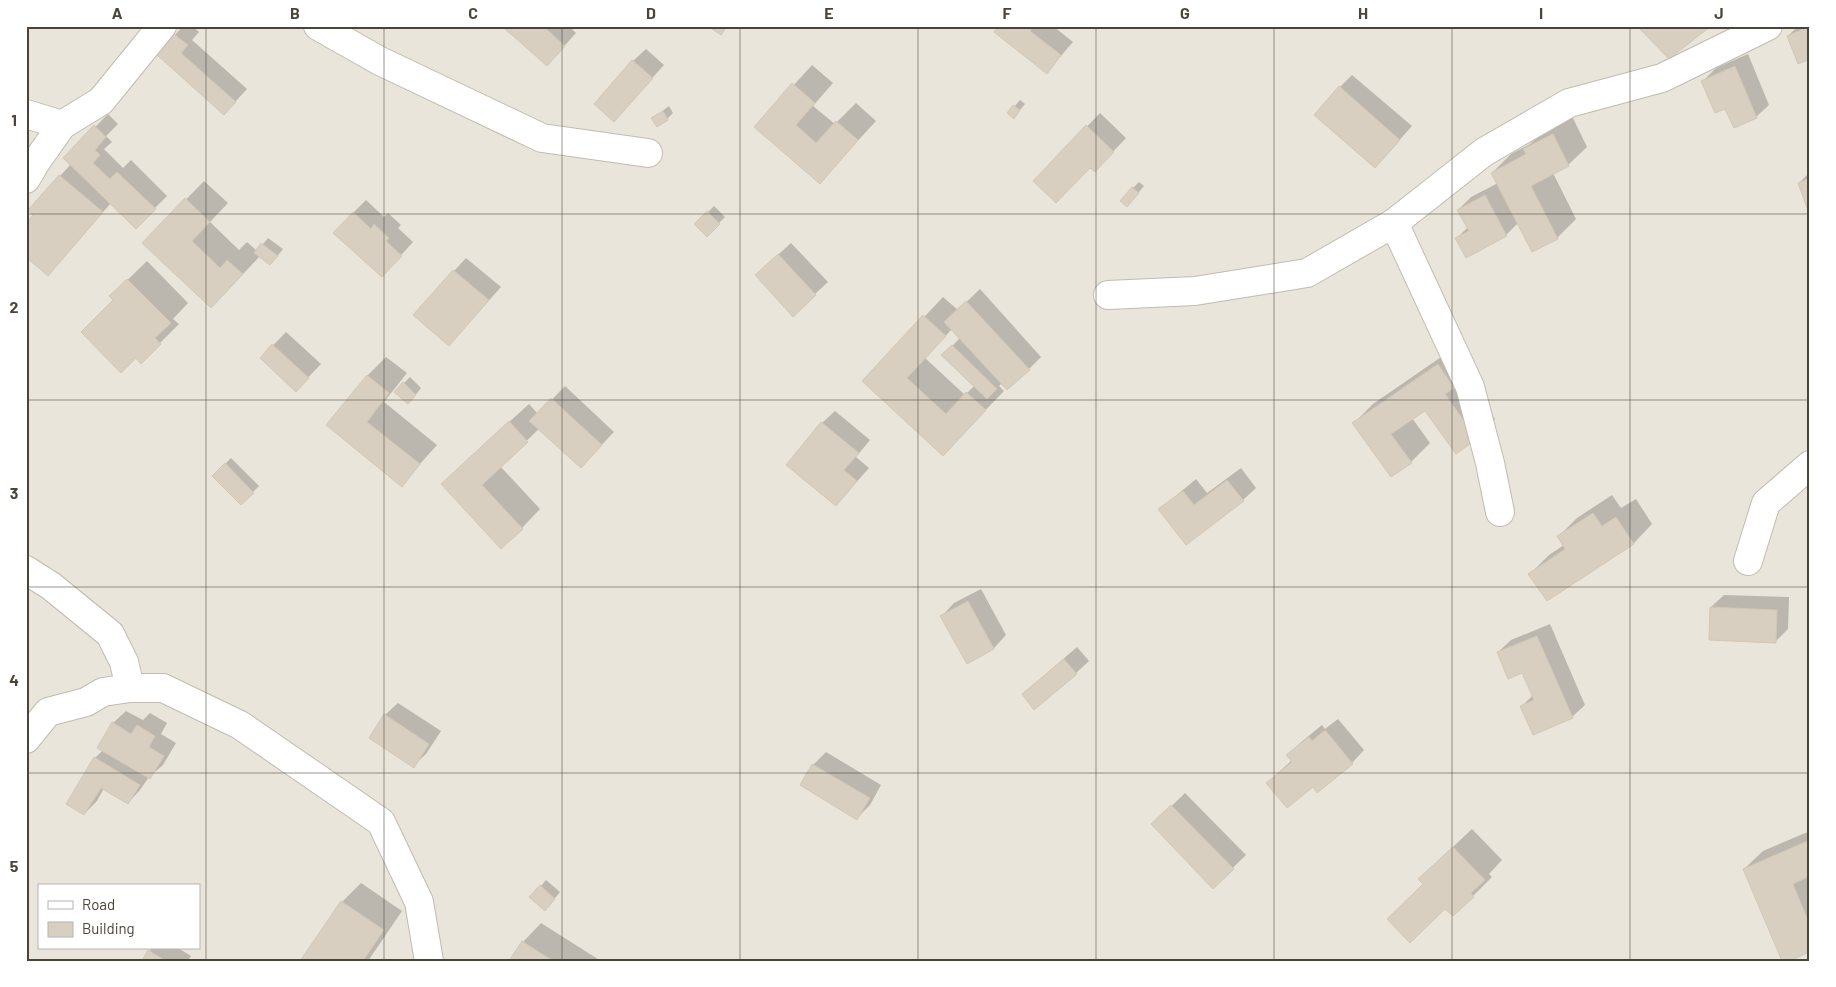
<svg xmlns="http://www.w3.org/2000/svg" width="1836" height="987" font-family="Barlow,sans-serif">
<rect width="100%" height="100%" fill="#f6f3ec"/>
<path fill="#eae5da" fill-rule="evenodd" d="M26 26H1810V961H26ZM39 886H199V948H39Z"/>
<g fill="#0003" fill-rule="evenodd">
<polygon points="183,26 193,26 199,32 192,40 247,89 224,114 158,54"/>
<polygon points="507,26 569,26 576,33 559,52"/>
<polygon points="1000,26 1053,26 1073,42 1047,72"/>
<polygon points="1798,26 1810,26 1788,36"/>
<polygon points="646,49 664,65 614,120 633,61"/>
<polygon points="1748,54 1769,105 1756,117 1726,108 1703,81 1716,68"/>
<polygon points="812,65 833,83 813,106 835,124 856,103 876,121 820,182 756,127"/>
<polygon points="1352,75 1412,126 1387,154 1340,87"/>
<polygon points="1020,100 1025,104 1014,117 1009,113"/>
<polygon points="669,106 673,113 667,119 653,118"/>
<polygon points="1100,113 1126,138 1107,158 1034,181"/>
<polygon points="108,114 118,124 106,136 112,142 104,149 123,168 131,160 167,196 136,227 111,203 48,274 35,214 60,176 71,164 65,158"/>
<polygon points="1572,116 1587,147 1568,165 1553,173 1576,219 1557,238 1518,223 1506,235 1456,239 1468,227 1458,210 1471,197 1498,183 1492,173 1511,154 1530,144 1544,131"/>
<polygon points="1810,172 1810,212 1799,183"/>
<polygon points="204,181 228,203 210,222 239,250 247,242 257,251 268,238 283,249 276,258 260,256 230,288 144,243"/>
<polygon points="1139,182 1144,186 1133,199 1133,188"/>
<polygon points="366,200 384,217 388,213 401,225 398,228 413,242 394,263 353,213"/>
<polygon points="714,206 725,217 707,235 696,224"/>
<polygon points="791,243 828,282 815,294 769,263"/>
<polygon points="466,258 501,287 449,345 454,271"/>
<polygon points="147,261 188,303 173,319 179,324 141,362 111,296"/>
<path d="M980 289 1041 357 1029 369 1002 383 999 386 1004 391 943 454 864 381 943 297 958 310ZM952 329 960 338 943 355 975 385 965 395 925 358Z"/>
<polygon points="286,332 321,364 296,390 261,358"/>
<polygon points="1457,346 1464,376 1495,419 1476,438 1426,409 1412,418 1430,443 1411,462 1354,423 1373,404"/>
<polygon points="386,357 407,373 384,402 437,445 401,485 327,425 368,375"/>
<polygon points="410,377 421,388 414,397 404,383"/>
<polygon points="565,386 614,432 593,454 539,429 500,466 540,509 522,528 462,465 529,404 538,414"/>
<polygon points="835,411 870,440 856,457 869,468 836,505 822,423"/>
<polygon points="231,458 259,486 241,504 213,476"/>
<polygon points="1241,468 1256,488 1243,500 1187,543 1160,509 1196,479 1207,493"/>
<polygon points="1612,495 1621,508 1636,499 1652,524 1634,543 1547,600 1530,574 1549,555 1564,545 1559,536 1577,518"/>
<polygon points="981,589 1006,635 994,648 967,662 942,616 954,603"/>
<polygon points="1724,595 1789,597 1788,629 1776,641 1711,607"/>
<polygon points="1550,624 1585,705 1572,717 1522,706 1533,695 1523,671 1498,652 1511,640"/>
<polygon points="1077,647 1089,661 1076,673 1023,694"/>
<polygon points="398,703 441,731 426,754 413,766 385,715"/>
<polygon points="126,711 143,720 150,713 167,723 161,734 176,743 163,765 149,777 140,790 128,803 104,788 97,801 84,814 95,758 103,750 113,723"/>
<polygon points="1338,719 1364,750 1352,763 1313,785 1267,783 1292,760 1288,755 1300,743 1322,725 1325,729"/>
<polygon points="826,752 881,785 870,805 857,818 801,785 813,765"/>
<polygon points="1185,793 1246,855 1213,887 1153,824"/>
<polygon points="1472,829 1502,860 1489,874 1492,877 1473,896 1446,907 1424,884 1438,861"/>
<polygon points="1810,831 1810,951 1744,869 1763,851"/>
<polygon points="546,880 560,892 551,903 541,886"/>
<polygon points="361,883 402,911 368,961 301,961 342,902"/>
<polygon points="541,923 601,961 510,961 523,942"/>
<polygon points="152,948 178,948 191,956 188,961 143,961"/>
</g>
<g fill="#d8cfc1" stroke="#d3c7b4">
<polygon points="506,26 543,26 565,46 547,66 504,28"/>
<polygon points="708,26 727,26 721,35"/>
<polygon points="998,26 1034,26 1030,31 1061,55 1047,74 994,32"/>
<polygon points="1637,26 1711,26 1669,59"/>
<polygon points="1810,26 1810,59 1798,64 1787,36"/>
<polygon points="174,34 188,45 181,53 236,102 224,115 156,54"/>
<polygon points="632,60 653,78 614,122 594,104"/>
<polygon points="1735,66 1757,118 1734,128 1725,109 1715,113 1701,81"/>
<polygon points="792,83 815,103 796,125 816,143 836,121 858,140 820,184 754,127"/>
<polygon points="1339,86 1400,140 1375,168 1314,115"/>
<polygon points="1013,105 1020,110 1014,119 1007,113"/>
<polygon points="663,111 668,120 657,127 651,118"/>
<polygon points="94,125 106,137 95,150 100,155 93,163 110,179 117,172 156,209 136,229 63,158"/>
<polygon points="1086,125 1114,152 1095,172 1090,168 1056,203 1033,181"/>
<polygon points="1553,134 1569,166 1531,186 1558,239 1532,252 1491,173 1526,154 1523,149"/>
<polygon points="59,175 103,212 48,276 26,257 26,223 33,215 28,210"/>
<polygon points="1810,178 1810,216 1798,183"/>
<polygon points="1132,187 1139,193 1127,207 1120,201"/>
<polygon points="1485,195 1507,236 1466,258 1455,238 1469,231 1457,210"/>
<polygon points="185,198 210,222 192,241 220,268 227,260 243,274 211,308 142,243"/>
<polygon points="707,211 720,224 707,237 694,224"/>
<polygon points="353,212 371,229 374,224 389,238 386,241 402,256 382,277 333,233"/>
<polygon points="261,243 278,256 270,265 254,253"/>
<polygon points="778,254 816,295 793,317 755,275"/>
<polygon points="453,270 489,300 449,346 413,315"/>
<polygon points="127,279 171,323 155,338 161,344 141,364 136,358 121,373 81,332 113,300 109,296"/>
<polygon points="966,301 1030,370 1007,390 944,322"/>
<polygon points="923,315 946,336 907,378 946,414 966,392 986,410 943,456 862,381"/>
<polygon points="272,344 309,378 296,392 260,358"/>
<polygon points="952,345 997,389 987,399 941,355"/>
<polygon points="1438,364 1454,388 1445,394 1477,439 1456,454 1425,411 1391,434 1412,463 1391,477 1352,423"/>
<polygon points="367,375 389,393 367,422 420,464 402,487 326,425"/>
<polygon points="403,382 416,395 408,404 394,392"/>
<polygon points="551,398 602,445 581,468 529,421"/>
<polygon points="509,421 528,442 482,485 523,529 501,549 441,484"/>
<polygon points="821,422 859,453 844,470 857,481 836,506 786,465"/>
<polygon points="225,463 254,493 241,505 212,476"/>
<polygon points="1227,480 1244,501 1186,545 1158,509 1183,491 1194,505"/>
<polygon points="1593,513 1602,526 1616,517 1634,544 1547,601 1528,574 1565,549 1557,536"/>
<polygon points="968,601 994,649 967,664 940,616"/>
<polygon points="1710,607 1777,610 1776,643 1709,640"/>
<polygon points="1537,636 1573,718 1533,735 1520,706 1534,700 1522,673 1508,679 1497,652"/>
<polygon points="1064,659 1077,674 1034,710 1022,694"/>
<polygon points="384,714 429,744 414,768 369,738"/>
<polygon points="112,722 131,734 137,725 155,736 149,747 164,756 150,779 97,748"/>
<polygon points="1325,730 1353,764 1317,793 1313,787 1287,808 1266,783 1292,762 1286,755 1309,737 1312,741"/>
<polygon points="94,757 140,785 128,804 101,788 84,815 66,804"/>
<polygon points="812,764 870,798 857,820 800,785"/>
<polygon points="1171,805 1234,869 1213,889 1151,824"/>
<polygon points="1810,840 1810,876 1793,884 1807,918 1810,916 1810,952 1789,961 1782,961 1743,869"/>
<polygon points="1453,847 1485,880 1471,893 1474,897 1453,916 1445,909 1410,943 1387,919 1423,884 1418,879"/>
<polygon points="540,885 555,899 545,911 529,897"/>
<polygon points="341,901 384,930 363,961 300,961"/>
<polygon points="522,941 553,961 509,961"/>
<polygon points="148,950 166,961 142,961"/>
</g>
<g fill="none" stroke-linecap="round" stroke-linejoin="round">
<defs>
<g id="minor">
<polyline points="318,26 380,61 542,138 648,153"/>
<polyline points="26,114 62,125"/>
<polyline points="26,179 36,162 62,125 101,101 162,26"/>
<polyline points="1394,223 1470,387 1490,463 1500,512"/>
<polyline points="1108,295 1195,291 1307,273 1394,223 1484,152 1569,103 1662,78 1768,26"/>
<polyline points="1748,561 1766,503 1810,465"/>
<polyline points="26,570 51,586 110,634 124,662 130,688"/>
<polyline points="26,739 48,712 86,702 103,692 130,688 163,688 240,725 381,822 419,902 429,961"/>
</g>
</defs>
<use href="#minor" stroke="#c2bbae" stroke-width="30"/>
<use href="#minor" stroke="#fff" stroke-width="28"/>
</g>
<path fill="none" stroke="#4b4439" stroke-width="1" stroke-opacity="0.55" d="M206 26V961M384 26V961M562 26V961M740 26V961M918 26V961M1096 26V961M1274 26V961M1452 26V961M1630 26V961M26 214H1810M26 400H1810M26 587H1810M26 773H1810"/>
<rect width="1836" height="987" fill="none" stroke="#ffffff" stroke-width="55"/>
<rect x="38" y="884" width="162" height="65" fill="#ffffff" stroke="#b7b4b0"/>
<rect x="48" y="901" width="25" height="8" fill="#ffffff" stroke="#b7b4b0"/>
<text x="82" y="910" font-size="15" fill="#4b4439">Road</text>
<rect x="48" y="922" width="25" height="15" fill="#d8cfc1" stroke="#b7b4b0"/>
<text x="82" y="934" font-size="15" fill="#4b4439">Building</text>
<rect x="28" y="28" width="1780" height="932" fill="none" stroke="#4b4439" stroke-width="2"/>
<g font-size="16" text-anchor="middle" font-weight="bold" fill="#4b4439">
<text x="117" y="19">A</text>
<text x="295" y="19">B</text>
<text x="473" y="19">C</text>
<text x="651" y="19">D</text>
<text x="829" y="19">E</text>
<text x="1007" y="19">F</text>
<text x="1185" y="19">G</text>
<text x="1363" y="19">H</text>
<text x="1541" y="19">I</text>
<text x="1719" y="19">J</text>
<text x="14" y="126">1</text>
<text x="14" y="313">2</text>
<text x="14" y="499">3</text>
<text x="14" y="686">4</text>
<text x="14" y="872">5</text>
</g>
</svg>
